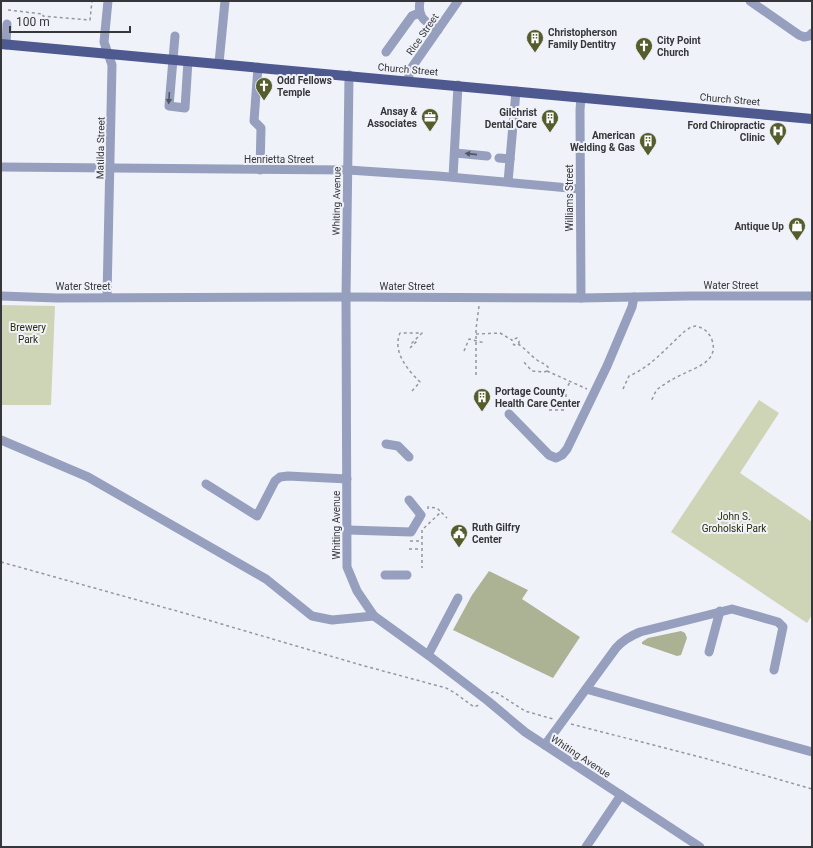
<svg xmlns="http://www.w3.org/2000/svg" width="813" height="848" font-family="Roboto,sans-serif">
<rect width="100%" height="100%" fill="#f0f2f9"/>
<g fill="#ced5b7">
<polygon points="1,305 55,306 51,405 1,405"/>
<polygon points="759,400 779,413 740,473 812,522 812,615 807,623 671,532"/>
</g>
<polygon fill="#acb394" points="489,571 528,590 522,599 580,637 553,678 453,630 472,595"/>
<polygon fill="#abb193" points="681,631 685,633 687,638 681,655 677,656 642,644 642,642 648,638"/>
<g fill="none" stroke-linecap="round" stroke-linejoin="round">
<g stroke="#95979c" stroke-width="1.5" stroke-dasharray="3 3" stroke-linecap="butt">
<polyline points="8,10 43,14 43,16 90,20 92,1"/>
<polyline points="476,334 500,333 512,340 512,342 514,345 519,343 519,341 517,338 512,340"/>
<path d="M518 344C525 348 530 355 537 360 541 363 544 363 548 367L547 371 544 372 532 371 522 360"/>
<polyline points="410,348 417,341"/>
<polyline points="464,351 469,339 485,343"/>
<polyline points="547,371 587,389"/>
<polyline points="476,375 476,329 479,306"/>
<path d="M623 389 629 376C651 367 667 347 685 331L691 327 696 326C704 328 709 332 712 340 719 361 697 367 683 374 674 378 666 383 659 388 655 391 653 397 651 402"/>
<path d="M412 391 420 382C408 370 392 352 400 333H422L412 343 413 344"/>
<polyline points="549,410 566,410 566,389 570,382"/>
<polyline points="428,509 428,507 437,508 441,512"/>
<polyline points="424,528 441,512 447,518"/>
<polyline points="422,530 422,568"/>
<polyline points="410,541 422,541"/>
<polyline points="409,549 421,549"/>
<polyline points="1,562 184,613 361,665 446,688 455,693 474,707 479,705"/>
<polyline points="491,693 494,691 525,711 553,719"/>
<polyline points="571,724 704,758 812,789"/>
</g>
<g stroke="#979fbe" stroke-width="9">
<path d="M420 1C417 18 425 21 438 30"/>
<polyline points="750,1 799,35 804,37 809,36 812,33"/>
<polyline points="175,36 169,106 185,108 188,61"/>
<polyline points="6,45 7,24"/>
<polyline points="386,52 412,16 419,13"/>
<polyline points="219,63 225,1"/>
<polyline points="258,67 254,121 261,128 260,170"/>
<polyline points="349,75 346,297 347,567 357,591 374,616 428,655 488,701 525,732 700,847"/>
<polyline points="408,81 410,70 458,1"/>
<polyline points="581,97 580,110 581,298"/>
<polyline points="455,153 487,156"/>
<polyline points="499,158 510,159"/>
<polyline points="1,167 348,170 438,176 580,189"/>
<polyline points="453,177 458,85"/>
<polyline points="508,182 516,91"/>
<polyline points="1,296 57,298 346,297 581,298 690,296 812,296"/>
<polyline points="107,297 112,65 104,42 108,1"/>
<polyline points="509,414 549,455 556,458 562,455 567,449 607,366 632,307 634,297"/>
<polyline points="1,440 88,477 266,579 312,616 332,620 374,616"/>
<polyline points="386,444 398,446 409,457"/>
<polyline points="206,484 257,516 275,481 280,477 288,476 347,479"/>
<polyline points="348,530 411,532 421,515 409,500"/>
<polyline points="385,575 407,575"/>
<polyline points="709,652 720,611"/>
<polyline points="428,655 458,598"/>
<polyline points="586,689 812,752"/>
<path d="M545 745 616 648C623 640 630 636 640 632L732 609 778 622 783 627 774 670"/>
<polyline points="586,847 621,795"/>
</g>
<polyline stroke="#4e598f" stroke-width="10" points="1,44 812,119"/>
</g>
<defs><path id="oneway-solid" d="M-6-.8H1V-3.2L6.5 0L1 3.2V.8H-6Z"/></defs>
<g fill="#535662">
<use href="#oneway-solid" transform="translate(169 98) rotate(94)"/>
<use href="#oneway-solid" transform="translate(471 154) rotate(-174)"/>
</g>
<defs>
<symbol id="building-pin" viewBox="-11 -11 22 30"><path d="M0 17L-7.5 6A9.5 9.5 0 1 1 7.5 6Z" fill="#555d2c" stroke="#f0f2f9"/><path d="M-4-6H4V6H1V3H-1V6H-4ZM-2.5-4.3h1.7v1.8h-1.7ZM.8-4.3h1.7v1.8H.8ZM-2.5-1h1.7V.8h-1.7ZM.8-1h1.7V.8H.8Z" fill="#fff"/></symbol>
<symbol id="church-pin" viewBox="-11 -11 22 30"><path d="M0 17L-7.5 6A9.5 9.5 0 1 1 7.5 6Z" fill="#555d2c" stroke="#f0f2f9"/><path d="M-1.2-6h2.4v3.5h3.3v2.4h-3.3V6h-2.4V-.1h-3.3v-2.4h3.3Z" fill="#fff"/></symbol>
<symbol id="office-pin" viewBox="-11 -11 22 30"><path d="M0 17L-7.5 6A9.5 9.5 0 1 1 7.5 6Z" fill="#555d2c" stroke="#f0f2f9"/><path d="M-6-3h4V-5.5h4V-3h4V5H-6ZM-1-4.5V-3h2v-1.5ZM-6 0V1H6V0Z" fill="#fff"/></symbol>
<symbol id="hospital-pin" viewBox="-11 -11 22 30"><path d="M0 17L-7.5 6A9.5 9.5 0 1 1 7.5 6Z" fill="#555d2c" stroke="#f0f2f9"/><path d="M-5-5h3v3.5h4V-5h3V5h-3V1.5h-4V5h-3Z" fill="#fff"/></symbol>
<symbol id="shop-pin" viewBox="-11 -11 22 30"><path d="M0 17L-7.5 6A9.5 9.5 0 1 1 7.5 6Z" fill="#555d2c" stroke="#f0f2f9"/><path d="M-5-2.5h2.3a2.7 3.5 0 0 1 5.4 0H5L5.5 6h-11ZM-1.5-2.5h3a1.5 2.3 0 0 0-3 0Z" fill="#fff"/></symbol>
<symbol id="civic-pin" viewBox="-11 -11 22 30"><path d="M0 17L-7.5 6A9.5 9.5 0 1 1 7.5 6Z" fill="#555d2c" stroke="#f0f2f9"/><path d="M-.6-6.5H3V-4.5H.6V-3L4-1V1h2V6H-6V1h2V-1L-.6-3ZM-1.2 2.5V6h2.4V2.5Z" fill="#fff"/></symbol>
</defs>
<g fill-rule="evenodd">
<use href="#building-pin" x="525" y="28" width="20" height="27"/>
<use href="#church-pin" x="634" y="36" width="20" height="27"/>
<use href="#church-pin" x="254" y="76" width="20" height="27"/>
<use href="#office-pin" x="420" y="107" width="20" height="27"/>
<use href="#building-pin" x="540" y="108" width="20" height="27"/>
<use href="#hospital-pin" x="768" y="121" width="20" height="27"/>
<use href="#building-pin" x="638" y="131" width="20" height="27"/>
<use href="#shop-pin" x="787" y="216" width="20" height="27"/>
<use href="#building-pin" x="472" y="387" width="20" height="27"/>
<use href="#civic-pin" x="449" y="523" width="20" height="27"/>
</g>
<g text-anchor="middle" stroke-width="4" stroke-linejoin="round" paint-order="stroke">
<g font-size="10" font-weight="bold" fill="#36373a" stroke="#f0f2f9" text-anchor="start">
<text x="548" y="36">Christopherson<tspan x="548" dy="12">Family Dentitry</tspan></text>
<text x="657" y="44">City Point<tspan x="657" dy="12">Church</tspan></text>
<text x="277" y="84">Odd Fellows<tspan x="277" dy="12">Temple</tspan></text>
<text x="417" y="115" text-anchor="end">Ansay &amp;<tspan x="417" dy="12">Associates</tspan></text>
<text x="537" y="116" text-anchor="end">Gilchrist<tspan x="537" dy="12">Dental Care</tspan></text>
<text x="765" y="129" text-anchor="end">Ford Chiropractic<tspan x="765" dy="12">Clinic</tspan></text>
<text x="635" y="139" text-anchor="end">American<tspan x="635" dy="12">Welding &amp; Gas</tspan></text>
<text x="784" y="230" text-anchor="end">Antique Up</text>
<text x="495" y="395">Portage County<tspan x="495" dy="12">Health Care Center</tspan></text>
<text x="472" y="531">Ruth Gilfry<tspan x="472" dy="12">Center</tspan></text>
</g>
<g font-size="10" fill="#36373a" stroke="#f0f2f9">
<text transform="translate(422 34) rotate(-55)" y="4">Rice Street</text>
<text transform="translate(408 69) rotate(5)" y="4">Church Street</text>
<text transform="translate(730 99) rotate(5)" y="4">Church Street</text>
<text transform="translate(100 148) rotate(-89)" y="4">Matilda Street</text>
<text x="279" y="163">Henrietta Street</text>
<text transform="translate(569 198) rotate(-90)" y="4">Williams Street</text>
<text transform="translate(336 201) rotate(-89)" y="4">Whiting Avenue</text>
<text x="731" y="289">Water Street</text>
<text x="83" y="290">Water Street</text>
<text x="407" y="290">Water Street</text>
<text transform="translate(336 525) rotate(-90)" y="4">Whiting Avenue</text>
<text transform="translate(581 756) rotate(33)" y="4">Whiting Avenue</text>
</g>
<g font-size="10" fill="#282e07" stroke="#f0f2f9">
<text x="28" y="331">Brewery<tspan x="28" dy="12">Park</tspan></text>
<text x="734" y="520">John S.<tspan x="734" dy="12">Groholski Park</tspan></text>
</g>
</g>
<rect width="813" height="848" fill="none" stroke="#36373a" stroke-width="4"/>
<path d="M10 26v6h120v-6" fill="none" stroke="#36373a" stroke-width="2"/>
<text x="16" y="26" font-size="12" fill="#36373a" stroke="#f0f2f9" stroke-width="3" paint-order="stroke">100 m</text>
</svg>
